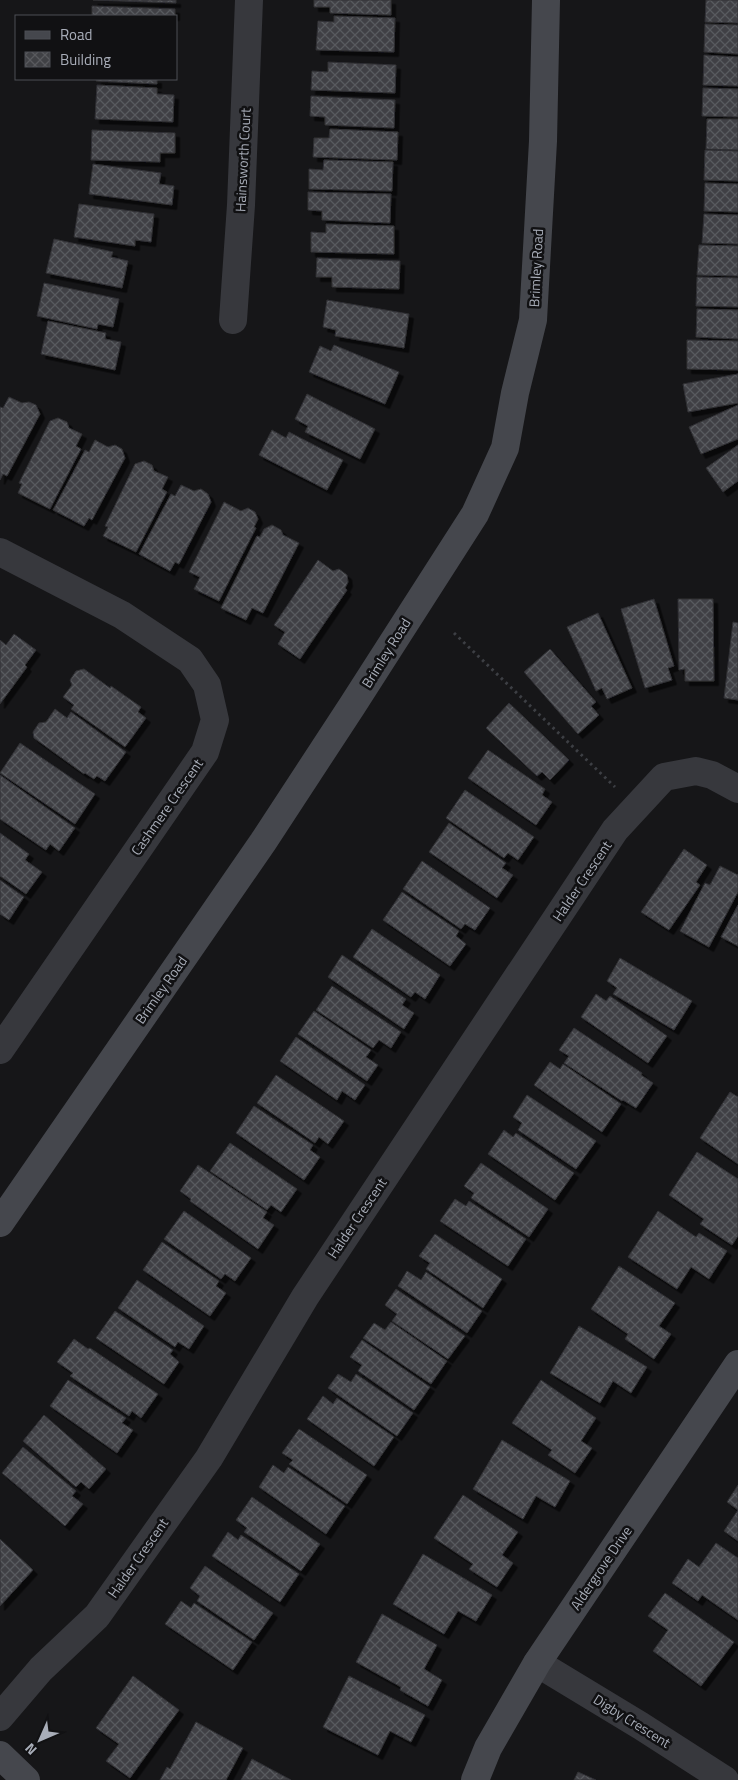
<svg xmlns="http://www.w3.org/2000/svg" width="738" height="1780" font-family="'Titillium Web',sans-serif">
<defs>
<pattern id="building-cross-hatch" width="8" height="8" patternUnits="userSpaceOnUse" patternTransform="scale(1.25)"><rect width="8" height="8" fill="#404145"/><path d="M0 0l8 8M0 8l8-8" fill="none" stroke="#595a5e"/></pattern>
<filter id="shadow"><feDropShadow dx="4.5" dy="4.5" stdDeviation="0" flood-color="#0009"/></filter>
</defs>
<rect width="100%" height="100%" fill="#161618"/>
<g fill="url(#building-cross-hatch)" stroke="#303034" filter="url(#shadow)">
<polygon points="93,0 176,0 176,3"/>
<polygon points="314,0 391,0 391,15 330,13 330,7 314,7"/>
<polygon points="706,0 738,0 738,23 705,22"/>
<polygon points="92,6 175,9 175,16 92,16"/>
<polygon points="334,16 395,18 394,52 316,50 318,21 334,22"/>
<polygon points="705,24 738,25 738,54 704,52"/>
<polygon points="704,55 738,57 738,86 703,85"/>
<polygon points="328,62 396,65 395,93 311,90 312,71 328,72"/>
<polygon points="97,79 157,79 157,84 96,81"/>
<polygon points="97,85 157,88 157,94 174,95 173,122 95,119"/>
<polygon points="703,88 738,89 738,117 702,116"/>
<polygon points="311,96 395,100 394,128 325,125 325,117 310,116"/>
<polygon points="707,119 738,119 738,150 706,149"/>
<polygon points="330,129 398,132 397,160 313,157 314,138 329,138"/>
<polygon points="92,130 175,133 175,153 160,153 160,162 91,160"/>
<polygon points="705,150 738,151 738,181 704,180"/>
<polygon points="324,160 393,162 392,191 309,189 309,169 323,170"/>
<polygon points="93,164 161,173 159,184 174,186 172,205 89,194"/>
<polygon points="705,183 738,184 738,212 704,211"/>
<polygon points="308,192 391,194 390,223 322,220 322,211 308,210"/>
<polygon points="79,204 154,214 151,242 135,240 135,246 74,237"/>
<polygon points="704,214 738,215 738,244 702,243"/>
<polygon points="326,224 394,226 394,254 311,252 311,232 326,233"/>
<polygon points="54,239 113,252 111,257 128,261 122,288 46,273"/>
<polygon points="699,245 738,246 738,276 697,275"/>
<polygon points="317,258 400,261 399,289 332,287 332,277 316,277"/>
<polygon points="697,277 738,278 738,307 696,306"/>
<polygon points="44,283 119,299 113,327 98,324 97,329 37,316"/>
<polygon points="327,300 409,314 404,348 335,336 336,330 323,327"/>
<polygon points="697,309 738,310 738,339 696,337"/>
<polygon points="48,321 106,333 105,339 121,342 115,370 41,354"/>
<polygon points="687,340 738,341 738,370 687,369"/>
<polygon points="334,345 399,372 385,404 309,372 320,346 331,351"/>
<polygon points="738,374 738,403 688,412 683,384"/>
<polygon points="307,394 375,429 360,459 305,432 308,426 295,419"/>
<polygon points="9,397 22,403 29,402 36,405 40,414 7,476 3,474 0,480 0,407 3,408"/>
<polygon points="738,405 738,439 701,454 689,427"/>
<polygon points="58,418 67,422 69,428 82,434 76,446 81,449 50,509 18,493 22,484 19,483 50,421"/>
<polygon points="272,430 286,438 289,432 343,460 327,490 259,455"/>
<polygon points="95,440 108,447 115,445 122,449 125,458 92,520 89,518 84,526 53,510 85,450 89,452"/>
<polygon points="738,445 738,481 723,492 706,468"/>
<polygon points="144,461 152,465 154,471 168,477 162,489 167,492 136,552 103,536 108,527 105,526 135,464"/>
<polygon points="181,485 194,491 201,489 208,494 211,502 179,564 175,562 170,571 139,554 171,494 175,496"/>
<polygon points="224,502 241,511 248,508 255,512 258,519 254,527 256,528 219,601 194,589 200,577 189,572"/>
<polygon points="272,525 281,530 283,535 299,543 263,613 252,608 246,620 221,608 257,536 260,537 264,529"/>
<polygon points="318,560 333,571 339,569 347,575 348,582 345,588 347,590 300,659 278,644 285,632 274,625"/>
<polygon points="654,599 674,666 668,668 672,680 645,688 621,609"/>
<polygon points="678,599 713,599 714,681 685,681 685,669 679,670"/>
<polygon points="598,613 632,688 607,699 602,688 596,691 567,627"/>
<polygon points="733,622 738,623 738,700 724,698"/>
<polygon points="14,634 36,650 25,665 27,667 0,704 0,640 6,645"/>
<polygon points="550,649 596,702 591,706 599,715 578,734 524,672"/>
<polygon points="84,669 110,688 111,686 141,707 138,712 146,718 125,747 71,709 74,705 63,697 72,685 70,680 76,671"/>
<polygon points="509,703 569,760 550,780 542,772 537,776 486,728"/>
<polygon points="55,709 67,718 71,712 126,752 105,781 97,776 94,779 85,773 84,774 34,738 33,732 39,723 46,722"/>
<polygon points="20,743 95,794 75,824 0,773"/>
<polygon points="488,750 545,789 542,795 552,802 536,825 468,778"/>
<polygon points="0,775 75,828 59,851 50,844 46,850 0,819"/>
<polygon points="465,790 534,837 518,860 508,853 504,858 446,818"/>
<polygon points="449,823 506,863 502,868 513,875 497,898 429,852"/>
<polygon points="0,833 29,854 25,860 42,872 26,894 0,876"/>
<polygon points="684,849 707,865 696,882 700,885 669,930 641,912"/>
<polygon points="422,861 490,908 475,930 465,924 461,929 403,889"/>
<polygon points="720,866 738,875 738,892 709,947 680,931 705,883 710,885"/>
<polygon points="0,880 24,897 9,920 0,914"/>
<polygon points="402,892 459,931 456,936 466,944 450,966 383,920"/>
<polygon points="738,905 738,946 721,937"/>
<polygon points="372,929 440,975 425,999 415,992 411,997 353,957"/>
<polygon points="342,955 406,999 402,1005 414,1013 404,1029 328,977"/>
<polygon points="620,958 692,1001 674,1030 613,994 617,988 607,981"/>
<polygon points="332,986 401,1032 391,1048 379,1040 373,1048 316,1010"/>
<polygon points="596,994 606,1001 610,996 667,1036 648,1063 581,1017"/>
<polygon points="314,1011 371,1050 366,1057 378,1065 367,1081 298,1034"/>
<polygon points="574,1028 642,1073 641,1075 653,1083 636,1108 623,1100 622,1101 564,1063 569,1056 559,1050"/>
<polygon points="296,1037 365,1085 355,1100 342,1091 337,1100 280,1061"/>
<polygon points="550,1062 560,1069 563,1064 621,1104 602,1132 534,1085"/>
<polygon points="276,1075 344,1121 328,1144 319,1137 315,1143 257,1103"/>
<polygon points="730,1092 738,1097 738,1164 700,1138"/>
<polygon points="527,1095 596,1141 576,1169 518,1130 522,1123 513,1117"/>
<polygon points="254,1106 313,1145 310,1150 320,1157 304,1180 236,1133"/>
<polygon points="504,1130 513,1137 516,1133 574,1173 555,1200 488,1154"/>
<polygon points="230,1143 297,1189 281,1212 271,1205 267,1210 210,1171"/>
<polygon points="697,1152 738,1179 738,1236 732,1245 700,1224 704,1219 669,1195"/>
<polygon points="481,1163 548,1209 529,1237 471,1198 474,1193 464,1186"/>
<polygon points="198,1165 267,1212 263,1218 274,1225 258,1249 190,1201 191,1199 180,1191"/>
<polygon points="455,1199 466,1206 469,1201 526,1239 508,1266 440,1221"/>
<polygon points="184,1211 251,1258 235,1281 225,1274 221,1279 164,1239"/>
<polygon points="658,1211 696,1237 699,1233 727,1251 709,1279 691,1267 677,1289 628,1257"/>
<polygon points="435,1234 502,1279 483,1308 426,1269 430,1263 419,1256"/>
<polygon points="162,1242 219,1281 216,1286 226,1293 210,1316 143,1270"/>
<polygon points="619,1266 675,1303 659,1326 671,1334 654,1359 625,1339 628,1334 591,1309"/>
<polygon points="407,1271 421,1280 426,1272 482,1311 467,1333 398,1286"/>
<polygon points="137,1280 204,1326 189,1349 178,1342 175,1347 118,1308"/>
<polygon points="396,1289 465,1336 448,1359 392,1321 397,1314 385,1305"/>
<polygon points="115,1311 173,1350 170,1354 179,1362 164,1384 96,1338"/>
<polygon points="391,1322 447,1361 431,1384 363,1338 374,1323 385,1330"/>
<polygon points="579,1326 647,1367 631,1393 613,1381 600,1403 550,1373"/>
<polygon points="74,1339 88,1349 90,1348 158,1394 141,1418 132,1411 129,1416 70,1376 73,1373 57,1362"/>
<polygon points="362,1340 430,1387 414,1410 358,1371 362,1365 350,1357"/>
<polygon points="338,1374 351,1382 356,1374 413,1413 397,1436 328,1388"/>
<polygon points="68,1380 126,1418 122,1423 133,1430 117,1453 50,1406"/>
<polygon points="541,1380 596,1418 581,1441 592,1448 575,1473 548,1455 552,1450 512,1423"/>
<polygon points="323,1396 333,1404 337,1398 394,1437 374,1466 307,1419"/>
<polygon points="44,1415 106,1469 89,1489 81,1482 76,1487 23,1441"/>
<polygon points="299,1429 367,1475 347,1504 289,1464 293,1460 282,1453"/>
<polygon points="502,1440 570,1481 555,1507 536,1496 523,1519 473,1489"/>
<polygon points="23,1447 76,1491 72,1496 83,1504 65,1526 2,1473"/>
<polygon points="273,1465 284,1473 288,1467 345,1506 326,1534 259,1487"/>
<polygon points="738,1485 738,1510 727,1502"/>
<polygon points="463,1495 518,1532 502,1555 513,1563 497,1587 469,1569 473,1564 434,1538"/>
<polygon points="252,1497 320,1544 301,1571 244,1532 247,1528 236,1520"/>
<polygon points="738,1510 738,1541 724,1531"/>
<polygon points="228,1532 238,1540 241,1535 299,1574 280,1602 212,1556"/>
<polygon points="0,1539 33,1570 0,1606"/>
<polygon points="716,1543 738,1558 738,1620 702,1595 698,1601 672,1583 688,1559 699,1567"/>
<polygon points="423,1554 492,1595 476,1621 458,1611 444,1634 393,1604"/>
<polygon points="205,1566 273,1613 254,1640 197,1601 200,1596 190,1588"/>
<polygon points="665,1593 734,1642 701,1686 653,1651 668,1630 648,1616"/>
<polygon points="181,1601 191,1608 194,1603 252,1642 233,1670 165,1624"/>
<polygon points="382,1614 437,1645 424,1669 442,1680 428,1706 400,1690 401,1687 356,1662"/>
<polygon points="133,1676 179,1710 130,1778 106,1761 119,1744 96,1728"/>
<polygon points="349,1676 425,1715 411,1742 390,1731 378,1755 323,1727"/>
<polygon points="196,1722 243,1748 226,1780 160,1780 167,1767 170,1769"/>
<polygon points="252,1759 291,1780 241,1780"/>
<polygon points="578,1772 596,1780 574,1780"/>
</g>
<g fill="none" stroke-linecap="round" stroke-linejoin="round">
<polyline stroke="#3d3f44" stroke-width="3" stroke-dasharray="2.5 4" stroke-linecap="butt" points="454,633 615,787"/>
<g stroke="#37383d" stroke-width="28">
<polyline points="233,320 241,205 249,0"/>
<polyline points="0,552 122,615 190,660 207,685 215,720 205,752 0,1050"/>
<polyline points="537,1663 641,1726 725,1780"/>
<polyline points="0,1717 41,1669 97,1616 209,1458 305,1297 615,830 664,777 696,771 712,775 738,789"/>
</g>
<g stroke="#45474d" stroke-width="28">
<polyline points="0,1223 263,842 352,706 475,514 505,448 515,393 533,320 543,141 546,0"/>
<polyline points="0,1755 26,1780"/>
<polyline points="475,1780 488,1748 537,1663 738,1364"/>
</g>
</g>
<g text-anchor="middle" stroke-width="5" stroke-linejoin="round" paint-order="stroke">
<g font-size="14" fill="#a8adb8" stroke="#111113">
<text transform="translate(243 160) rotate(-87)" y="5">Hainsworth Court</text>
<text transform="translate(536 268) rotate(-87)" y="5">Brimley Road</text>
<text transform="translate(386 653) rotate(-58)" y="5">Brimley Road</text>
<text transform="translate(167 807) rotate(-55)" y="5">Cashmere Crescent</text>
<text transform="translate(582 881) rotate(-56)" y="5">Halder Crescent</text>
<text transform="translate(161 990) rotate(-55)" y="5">Brimley Road</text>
<text transform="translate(357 1218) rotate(-56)" y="5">Halder Crescent</text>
<text transform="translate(138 1558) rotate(-55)" y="5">Halder Crescent</text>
<text transform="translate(601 1568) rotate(-56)" y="5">Aldergrove Drive</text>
<text transform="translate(632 1721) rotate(32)" y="5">Digby Crescent</text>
</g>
</g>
<rect x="15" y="15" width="162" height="65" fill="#111113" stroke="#4d4f55"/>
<rect x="25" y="31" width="25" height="8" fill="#45474d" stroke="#4d4f55"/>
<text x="60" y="40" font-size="15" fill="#a8adb8">Road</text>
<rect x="25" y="52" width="25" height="15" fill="url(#building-cross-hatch)" stroke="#4d4f55"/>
<text x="60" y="65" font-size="15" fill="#a8adb8">Building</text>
<g transform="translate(40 1740) rotate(225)" stroke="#111113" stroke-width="4" paint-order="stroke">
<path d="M0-4L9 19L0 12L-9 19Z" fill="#a8adb8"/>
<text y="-8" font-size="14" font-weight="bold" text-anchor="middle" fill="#a8adb8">N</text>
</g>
</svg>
